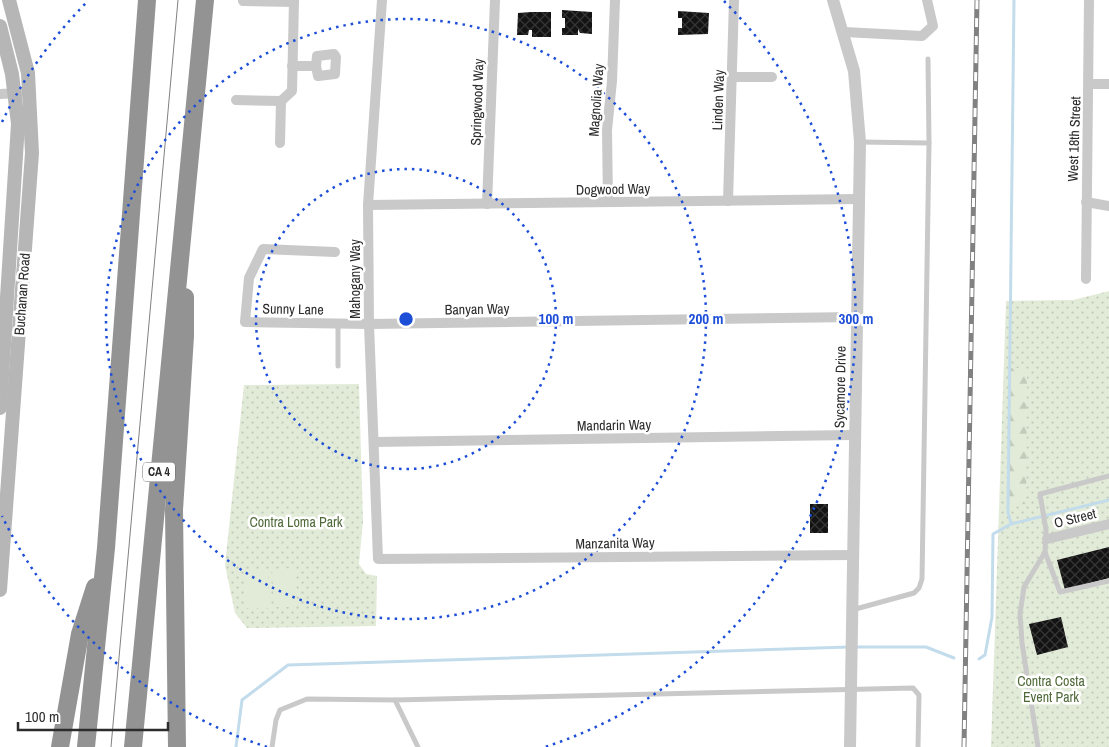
<svg xmlns="http://www.w3.org/2000/svg" width="1109" height="747" font-family="'Archivo Narrow',sans-serif">
<defs>
<pattern id="grass-dots" width="8" height="8" patternUnits="userSpaceOnUse" patternTransform="scale(1.25)"><rect width="8" height="8" fill="#e2ebd8"/><path d="M2 2h.1M6 6h.1" fill="none" stroke="#c2caba" stroke-width="1.8" stroke-linecap="round"/></pattern>
<pattern id="forest-firs" width="22" height="20" patternUnits="userSpaceOnUse" patternTransform="scale(1.25)"><rect width="22" height="20" fill="#e2ebd8"/><path d="M5 1l3.5 6h-7zM16 11l3.5 6h-7z" fill="#c2caba"/></pattern>
<pattern id="building-cross-hatch" width="8" height="8" patternUnits="userSpaceOnUse" patternTransform="scale(1.25)"><rect width="8" height="8" fill="#131313"/><path d="M0 0l8 8M0 8l8-8" fill="none" stroke="#363636"/></pattern>
</defs>
<rect width="100%" height="100%" fill="#fff"/>
<g fill="url(#grass-dots)">
<polygon points="1109,291 1109,747 991,747 1006,301 1073,300"/>
<polygon points="359,384 363,521 359,564 366,574 377,576 376,626 247,628 235,613 225,565 244,385"/>
</g>
<polygon fill="url(#forest-firs)" points="1009,368 1027,368 1026,504 1007,505"/>
<g fill="#e2ebd8">
<polygon points="296,568 297,607 274,607 272,569"/>
<polygon points="268,569 269,608 246,608 244,570"/>
</g>
<g fill="none" stroke-linecap="round" stroke-linejoin="round">
<g stroke="#c2dcec" stroke-width="3">
<polyline points="1011,524 1008,512 1014,0"/>
<polyline points="855,647 926,647 954,658"/>
<polyline points="979,659 985,655 992,617 993,534 1011,524 1109,500"/>
<polyline points="236,747 242,700 288,665 849,647"/>
</g>
</g>
<g fill="url(#building-cross-hatch)">
<polygon points="562,10 592,12 592,34 580,33 578,29 578,35 562,35 562,28 565,28 565,18 562,18"/>
<polygon points="678,11 709,13 708,34 678,35 678,28 682,28 682,18 678,18"/>
<polygon points="531,12 551,12 551,37 532,37 532,30 529,30 528,35 517,35 518,13"/>
<rect x="810" y="504" width="18" height="29"/>
<polygon points="1109,547 1109,578 1065,590 1057,560"/>
<polygon points="1061,617 1068,647 1037,655 1029,624"/>
</g>
<g fill="none" stroke-linecap="round" stroke-linejoin="round">
<g stroke="#c9c9c9" stroke-width="5">
<polyline points="860,142 929,143 928,59"/>
<polyline points="338,324 338,366"/>
<polyline points="1045,552 1060,592 1109,581"/>
<polyline points="852,610 914,593 919,588 922,579 929,143"/>
<polyline points="395,700 418,747"/>
<polyline points="272,747 276,720 280,710 307,699 395,700 913,688 919,695 918,747"/>
<polyline points="1038,747 1022,643 1020,614 1024,587 1045,552 1046,530 1040,494 1109,476"/>
</g>
<g stroke="#c9c9c9" stroke-width="10">
<polyline points="382,0 368,205 369,324 378,559 853,555"/>
<polyline points="243,1 294,2"/>
<polyline points="844,32 922,36 933,26 927,0"/>
<polyline points="292,66 316,66 318,76 335,74 336,57 334,54 317,56 316,66"/>
<polyline points="732,77 772,77"/>
<polyline points="1089,84 1109,84"/>
<polyline points="0,94 19,93"/>
<polyline points="236,100 281,101"/>
<polyline points="280,143 281,101 292,91 294,0"/>
<polyline points="728,201 734,0"/>
<polyline points="608,202 607,130 612,81 615,0"/>
<polyline points="1086,202 1109,206"/>
<polyline points="487,204 495,0"/>
<polyline points="368,205 858,199"/>
<polyline points="335,252 263,249 249,278 245,322 369,324 856,317"/>
<polyline points="1086,279 1089,0"/>
<polyline points="374,442 854,435"/>
<polyline points="1047,539 1109,524"/>
</g>
<polyline stroke="#c9c9c9" stroke-width="12" points="833,0 854,71 860,142 850,747"/>
<g stroke="#b6b6b6" stroke-width="14">
<polyline points="0,26 12,74 18,124 0,408"/>
<polyline points="0,590 32,153 28,73 9,0"/>
</g>
<g stroke="#939393" stroke-width="18">
<polyline points="60,747 80,634 95,587"/>
<polyline points="86,747 106,548 147,0"/>
<polyline points="133,747 205,0"/>
<polyline points="177,747 174,510 185,336 185,297"/>
</g>
<polyline stroke="#818181" stroke-width="1" points="111,747 178,0"/>
<defs>
<polyline id="rail" points="964,747 977,0"/>
</defs>
<use href="#rail" stroke="#818181" stroke-width="5"/>
<use href="#rail" stroke="#fff" stroke-width="3" stroke-dasharray="9" stroke-linecap="butt"/>
</g>
<g fill="none" stroke="#1d4ed8" stroke-width="2.5" stroke-dasharray="2.5 5">
<circle cx="406" cy="319" r="150"/>
<circle cx="406" cy="319" r="300"/>
<path d="M267 747A450 450 0 0 1 2 516M2 122A450 450 0 0 1 88 1M724 1A450 450 0 0 1 545 747"/>
</g>
<g text-anchor="middle" stroke-width="5" stroke-linejoin="round" paint-order="stroke">
<rect fill="#fff" stroke="#6b6b6b" stroke-width="1" x="143" y="462.5" width="32" height="19" rx="4"/>
<g font-size="12" font-weight="bold" fill="#2c2c2c">
<text x="159" y="476">CA 4</text>
</g>
<g font-size="14" fill="#2c2c2c" stroke="#fff">
<text transform="translate(596 100) rotate(-86)" y="5">Magnolia Way</text>
<text transform="translate(718 100) rotate(-88)" y="5">Linden Way</text>
<text transform="translate(477 102) rotate(-88)" y="5">Springwood Way</text>
<text transform="translate(1074 139) rotate(-88)" y="5">West 18th Street</text>
<text transform="translate(613 189) rotate(-1)" y="5">Dogwood Way</text>
<text transform="translate(355 279) rotate(-90)" y="5">Mahogany Way</text>
<text transform="translate(22 294) rotate(-86)" y="5">Buchanan Road</text>
<text transform="translate(293 309) rotate(1)" y="5">Sunny Lane</text>
<text transform="translate(477 309) rotate(-1)" y="5">Banyan Way</text>
<text transform="translate(840 387) rotate(-89)" y="5">Sycamore Drive</text>
<text transform="translate(614 425) rotate(-1)" y="5">Mandarin Way</text>
<text transform="translate(1075 518) rotate(-14)" y="5">O Street</text>
<text transform="translate(615 543) rotate(-1)" y="5">Manzanita Way</text>
</g>
<g font-size="14" fill="#4f6938" stroke="#fff">
<text x="296" y="527">Contra Loma Park</text>
<text x="1051" y="686">Contra Costa<tspan x="1051" dy="16">Event Park</tspan></text>
</g>
</g>
<circle cx="406" cy="319" r="8" fill="#1d4ed8" stroke="#fff" stroke-width="2.5"/>
<g font-size="15" text-anchor="middle" font-weight="bold" fill="#1d4ed8" stroke="#fff" stroke-width="5" stroke-linejoin="round" paint-order="stroke">
<text x="556" y="324">100 m</text>
<text x="706" y="324">200 m</text>
<text x="856" y="324">300 m</text>
</g>
<path d="M18 722v8h150v-8" fill="none" stroke="#2c2c2c" stroke-width="2.5"/>
<text x="25" y="722" font-size="15" fill="#2c2c2c" stroke="#ffffff" stroke-width="4" paint-order="stroke">100 m</text>
</svg>
